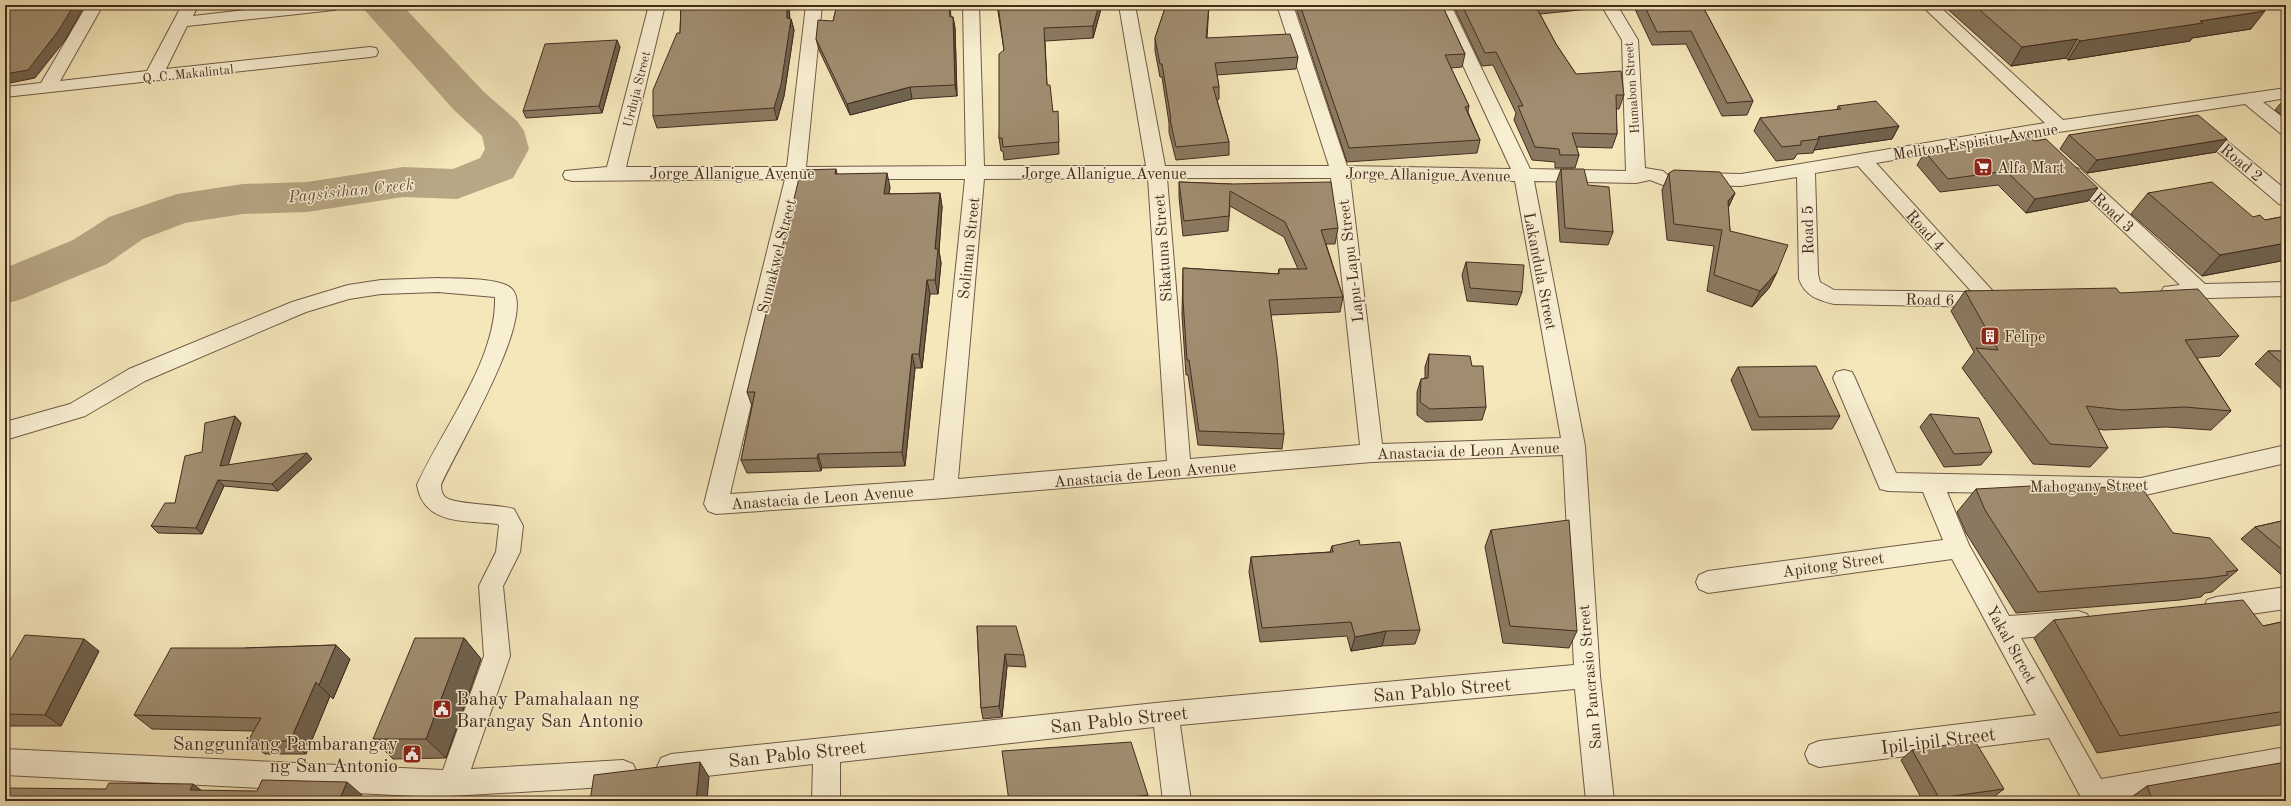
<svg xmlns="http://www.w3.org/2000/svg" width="2291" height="806" font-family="'Old Standard TT',serif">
<rect width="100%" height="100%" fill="#f4e7ba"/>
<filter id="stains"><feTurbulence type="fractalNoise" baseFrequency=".005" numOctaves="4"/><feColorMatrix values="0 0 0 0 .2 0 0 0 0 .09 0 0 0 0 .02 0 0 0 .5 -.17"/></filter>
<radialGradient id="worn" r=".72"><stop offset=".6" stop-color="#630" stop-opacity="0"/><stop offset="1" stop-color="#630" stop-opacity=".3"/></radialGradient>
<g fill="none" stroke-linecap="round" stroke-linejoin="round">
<polygon fill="#b8a785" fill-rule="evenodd" points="360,5 402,5 484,92 517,121 524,131 529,149 513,178 457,199 403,197 307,212 243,214 185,223 143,239 107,264 22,299 5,304 5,268 73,240 109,217 177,194 243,184 307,182 403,167 453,169 480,158 485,149 482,136 454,110"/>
<defs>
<g id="minor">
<polygon points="87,5 103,5 60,81 147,71 182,5 198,5 193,16 290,5 342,5 340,8 334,10 187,26 166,69 370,47 376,48 378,52 376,56 370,57 5,97 5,87 41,83"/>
<path d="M649 5H665L626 167H787L806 5H822L806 167 966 166 963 5H979L984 166H1146L1119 5H1135L1165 166H1329L1277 5H1293L1347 166 1511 169 1435 5H1451L1530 169 1626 171 1622 40 1601 5H1617L1638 40 1645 168 1663 171 1672 179 1670 183 1663 185 1650 180 1636 183 1534 181 1585 446 1600 676 1614 801H1586L1575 689 1180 725 1191 801H1163L1154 727 840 762V801H812L813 764 671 780 661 776 657 767 661 758 671 754 1165 702 1574 665 1563 455 1372 462 945 498 716 514 708 511 704 504 785 179 572 181 565 179 563 175 565 171 607 167ZM1148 178 1167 461 958 479 984 179ZM1167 178H1331L1360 445 1190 459ZM1350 178 1515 181 1561 438 1382 444ZM804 179H965L934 480 730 494Z"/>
<path d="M1921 5H1938L2063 120 2286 88V98L2263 102 2286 120V135L2280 133 2245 104 2059 132 1876 163 2001 300 1998 305 1989 307 1834 304C1818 300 1805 296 1799 279L1797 177 1741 186 1695 185 1688 183 1686 179 1688 175 1695 173 1741 174 2045 123ZM1858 166 1972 292 1834 290 1820 282 1818 274 1815 173Z"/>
<polygon points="2198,120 2204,122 2286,190 2286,206 2279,204 2192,130 2189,126 2192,122"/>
<polygon points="2073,167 2080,169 2205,284 2286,282 2286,296 2171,299 2164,297 2161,292 2164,287 2180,285 2066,177 2064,173 2066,169"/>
<path d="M438 278C455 279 501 277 512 289 538 316 453 455 441 485 441 489 442 494 445 497 455 505 498 504 514 509L523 526 520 552 503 586 510 656 471 769 623 760 633 764 637 773 633 782 623 786 434 797 5 775V749L443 770 484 656 479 586 496 552 499 526 498 524C466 520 424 526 417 485 442 429 497 360 495 297L438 292 381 294 349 299 306 312 145 381 85 416 5 440V422L70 404 129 369 292 302 348 285 381 280Z"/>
<polygon points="1844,370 1852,372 1855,378 1896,473 2141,478 2286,445 2286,463 2141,496 1947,492 1969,545 2009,616 2078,611 2087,614 2091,622 2087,630 2078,633 2021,638 2101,779 2286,747 2286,773 2129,801 2083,801 2049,738 1819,767 1809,763 1805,754 1809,745 1819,741 2036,715 1952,559 1708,593 1699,589 1696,582 1699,575 1708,571 1943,540 1923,492 1888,491 1880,489 1833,378 1836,372"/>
<polygon points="2286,587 2286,609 2216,619 2207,616 2204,608 2207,600 2216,597"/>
</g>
</defs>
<use href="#minor" stroke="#705a46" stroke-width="2"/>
<use href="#minor" fill="#f8efd2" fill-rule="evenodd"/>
</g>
<g fill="#8a7960" stroke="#442b1f">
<polygon points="681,5 789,5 790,19 791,19 794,30 784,96 777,120 657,128 653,116 680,33"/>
<polygon points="837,5 950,5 951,17 953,17 955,28 957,96 912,99 850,115 819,50 816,39 833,21"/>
<polygon points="997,5 1102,5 1093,38 1045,41 1047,85 1053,112 1058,124 1059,154 1004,160 1003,151 1001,151 999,138 1004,50"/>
<polygon points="1166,5 1209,5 1207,38 1298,57 1296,69 1217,75 1219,87 1219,99 1217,100 1229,142 1229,155 1176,160 1169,132 1169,123 1162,77 1160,77 1155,51 1155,38"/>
<polygon points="1295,5 1442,5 1465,54 1462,67 1451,68 1469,106 1468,112 1480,140 1477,153 1347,162"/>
<polygon points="1453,5 1601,5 1600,8 1540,14 1556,44 1576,74 1624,95 1619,109 1616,109 1617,134 1612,148 1576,147 1579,155 1575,168 1555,168 1555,162 1532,160 1514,120 1516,113 1493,65 1482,66"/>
<polygon points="1633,5 1702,5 1753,101 1747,115 1722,116 1686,44 1652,45"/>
<polygon points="1943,5 2257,5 2251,29 2192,38 2190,41 2068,60 2066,58 2011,66"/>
<polygon points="620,47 602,113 526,118 523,111"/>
<polygon points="2286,97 2286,118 2275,110"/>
<polygon points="1838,106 1899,126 1892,139 1814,150 1813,153 1797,154 1794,159 1776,161 1754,131 1760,118 1837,110"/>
<polygon points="2028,135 2088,201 2026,213 1998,185 1940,192 1917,165 1925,152"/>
<polygon points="2069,135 2216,152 2087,173 2060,149"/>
<polygon points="836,169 837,174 890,187 889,194 940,193 942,207 939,251 941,263 938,294 930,294 922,368 915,368 905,466 822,468 821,471 747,473 741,460 752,406 747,392"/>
<polygon points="1561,169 1588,185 1613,232 1608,245 1560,242 1556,183"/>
<polygon points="1669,173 1735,193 1728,208 1730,231 1777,272 1769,288 1752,307 1707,291 1714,246 1667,240 1662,190"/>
<polygon points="1179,182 1231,184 1338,228 1335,244 1326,244 1343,297 1340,312 1271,315 1284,434 1282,449 1198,445 1188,375 1186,375 1182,315 1183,268 1278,274 1279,269 1298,269 1284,237 1230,206 1228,231 1183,236 1179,197"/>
<polygon points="2148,193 2265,220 2286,216 2286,260 2202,276 2131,214"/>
<polygon points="1466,262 1522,292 1517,305 1467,301 1462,275"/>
<polygon points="1965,291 2120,293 2239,336 2220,356 2197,358 2231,411 2211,430 2166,427 2104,430 2098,429 2108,448 2090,467 2033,464 1962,368 1974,352 1951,311"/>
<polygon points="2268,351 2286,351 2286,393 2255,364"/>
<polygon points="1429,354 1472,366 1486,407 1482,420 1426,422 1417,415 1417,392 1421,379 1425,378 1425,367"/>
<polygon points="1738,367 1840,416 1832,429 1752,430 1731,380"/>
<polygon points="1930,414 1992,452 1981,465 1944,467 1920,427"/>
<polygon points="235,416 241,423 228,465 312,459 278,491 224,486 202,534 158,533 151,526 175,503 202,452"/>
<polygon points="1976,489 2173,533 2238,570 2212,592 2205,593 2201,597 2180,600 2016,613 1966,533 1957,512"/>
<polygon points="2286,520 2286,579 2241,539 2255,527"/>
<polygon points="1491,530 1577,631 1569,648 1503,643 1485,547"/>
<polygon points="1360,545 1420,630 1415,644 1382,646 1351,651 1347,636 1260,642 1249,572 1251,557 1330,552 1332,546"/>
<polygon points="2054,620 2263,626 2286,621 2286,724 2097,753 2034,638"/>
<polygon points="977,626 1024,655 1026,667 1007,666 1002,717 983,719 981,708"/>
<polygon points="464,638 481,659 446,758 393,759 373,739"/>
<polygon points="336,645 350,659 333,699 330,696 306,754 265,754 248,741 254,731 152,729 134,715 245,648"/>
<polygon points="99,651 61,726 5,726 5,669"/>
<polygon points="1912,750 2004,789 1991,799 1979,801 1923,801 1901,760"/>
<polygon points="2147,786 2286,801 2126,801"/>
<polygon points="1148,795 1148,801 1009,801"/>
</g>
<g fill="#70634e" stroke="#442b1f">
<polygon points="74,5 85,5 66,39 35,78 5,84 5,74"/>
<polygon points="787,5 789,5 790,28 791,19 794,30 784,96 777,120 774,108 787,18"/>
<polygon points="1099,5 1102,5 1093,38 1093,26"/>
<polygon points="2265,11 2251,29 2192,38 2190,41 2068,60 2080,41 2200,21"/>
<polygon points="953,17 955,28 957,96 955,85"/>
<polygon points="2077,39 2066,58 2011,66 2022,47"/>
<polygon points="617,40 620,47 602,113 599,106"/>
<polygon points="910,87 912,99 850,115 847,104"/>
<polygon points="1899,126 1892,139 1814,150 1819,139 1818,137"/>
<polygon points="2227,139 2216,152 2087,173 2097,160"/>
<polygon points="887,173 890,187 887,208 884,194"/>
<polygon points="2098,188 2088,201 2026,213 2035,199"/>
<polygon points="940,193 942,207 939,251 941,263 938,294 935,280 935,249"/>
<polygon points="1735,193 1727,210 1728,201"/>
<polygon points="2286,243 2286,260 2202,276 2220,255"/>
<polygon points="1777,272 1769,288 1752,307 1760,291"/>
<polygon points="927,280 930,294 922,368 919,354"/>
<polygon points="912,354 915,368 905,466 902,452"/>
<polygon points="235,416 241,423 226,473 220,466"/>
<polygon points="307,453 312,459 278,491 272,484"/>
<polygon points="818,454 822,468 821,471 817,458"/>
<polygon points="218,480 224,486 202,534 196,528"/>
<polygon points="1386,631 1382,646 1351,651 1355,637"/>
<polygon points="464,638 481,659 446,758 426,739"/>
<polygon points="84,639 99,651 61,726 45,715"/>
<polygon points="336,645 350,659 333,699 319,685"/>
<polygon points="1005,654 1007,666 1002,717 999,706"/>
<polygon points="316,682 330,696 306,754 290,741"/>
<polygon points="700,762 709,777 707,801 696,801"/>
<polygon points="347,782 362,795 360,801 339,801"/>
<polygon points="193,784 210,797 190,790"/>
</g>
<g fill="#a08d70" stroke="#442b1f">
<polygon points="5,5 74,5 59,30 28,70 5,74"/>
<polygon points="681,5 787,5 787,18 791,19 781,85 774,108 653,116 653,90 677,33 680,33"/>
<polygon points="837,5 949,5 950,17 953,17 955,85 910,87 847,104 816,39 818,20 833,21"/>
<polygon points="998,5 1099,5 1093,26 1044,28 1047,85 1050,85 1053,112 1058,111 1059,142 1003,147 1002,138 999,138 999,54 1004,50"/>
<polygon points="1166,5 1209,5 1206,38 1290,34 1298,57 1215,63 1219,87 1213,87 1229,142 1176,147 1170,119 1171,119 1162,64 1160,64 1155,38"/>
<polygon points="1300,5 1442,5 1465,54 1445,55 1469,106 1465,107 1480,140 1349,148"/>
<polygon points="1462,5 1535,5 1556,44 1576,74 1621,71 1624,95 1616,95 1617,134 1572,133 1579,155 1560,155 1559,149 1535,147 1518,106 1523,106 1496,52 1485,53"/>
<polygon points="1644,5 1702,5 1753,101 1727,103 1691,31 1657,32"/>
<polygon points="1974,5 2257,5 2265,11 2200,21 2203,23 2080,41 2077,39 2022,47"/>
<polygon points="617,40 599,106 523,111 545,44"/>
<polygon points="1876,101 1899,126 1818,137 1819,139 1801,141 1801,145 1782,147 1760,118 1841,109 1838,106"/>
<polygon points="2198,115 2227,139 2097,160 2069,135"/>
<polygon points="2028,135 2034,141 2046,139 2098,188 2035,199 2006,171 1948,179 1925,152"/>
<polygon points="836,169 835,174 887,173 884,194 940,193 935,249 938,249 935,280 927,280 919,354 912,354 902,452 818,454 817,458 741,460 755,392 747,392 801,170"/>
<polygon points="1561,169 1584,169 1588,185 1609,187 1613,232 1565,228"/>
<polygon points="1674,170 1720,172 1735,193 1728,201 1730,231 1788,245 1777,272 1760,291 1714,275 1722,230 1674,224 1669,173"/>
<polygon points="1179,182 1231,184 1331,182 1338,228 1321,230 1343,297 1269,300 1277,357 1284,434 1199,431 1189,360 1187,360 1183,300 1183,268 1279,274 1279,269 1307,269 1285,222 1230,191 1229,216 1184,221"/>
<polygon points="2212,182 2253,217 2260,215 2265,220 2286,216 2286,243 2220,255 2148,193"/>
<polygon points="1466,262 1524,265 1522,292 1470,288"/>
<polygon points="2116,288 2120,293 2198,289 2239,336 2185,340 2231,411 2185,407 2122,410 2086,406 2108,448 2050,444 1976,348 1998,350 1965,291"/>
<polygon points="2268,351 2286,351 2286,367"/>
<polygon points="1429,354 1470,356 1472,366 1483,366 1486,407 1430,409 1420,402 1421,379 1428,378"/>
<polygon points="1816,366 1840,416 1759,417 1738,367"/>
<polygon points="1930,414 1979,418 1992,452 1954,454"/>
<polygon points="235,416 220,466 307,453 272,484 218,480 196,528 151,526 165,503 175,503 185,456 202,452 205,423"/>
<polygon points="2031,486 2142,488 2173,533 2210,538 2238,570 2226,572 2228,575 2206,578 2038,592 1985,510 1976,489"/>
<polygon points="1569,520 1577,631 1510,626 1491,530"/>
<polygon points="2286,520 2286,553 2255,527"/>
<polygon points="1359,540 1360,545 1400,542 1420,630 1386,631 1355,637 1351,622 1262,628 1251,557 1333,552 1332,546"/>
<polygon points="2243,600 2263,626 2286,621 2286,711 2120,736 2054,620"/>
<polygon points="977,626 1016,626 1024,655 1005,654 999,706 981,708"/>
<polygon points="25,635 84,639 45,715 5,714 5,669"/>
<polygon points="415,638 464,638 426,739 373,739"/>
<polygon points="336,645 319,685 316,682 290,741 248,741 261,718 134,715 171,648 245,648"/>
<polygon points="1975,741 2004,789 1939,798 1912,750"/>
<polygon points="1131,742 1148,795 1116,799 1116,801 1009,801 1002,751"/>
<polygon points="700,762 696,801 590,801 594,775"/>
<polygon points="2286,762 2286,801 2153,801 2147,786"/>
<polygon points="262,780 347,782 339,801 5,801 5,788 106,789 109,783 193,784 190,790 257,791"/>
</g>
<defs>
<symbol id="supermarket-square" viewBox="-11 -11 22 22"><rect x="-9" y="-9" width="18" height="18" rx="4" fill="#8f2418" stroke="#f8efd2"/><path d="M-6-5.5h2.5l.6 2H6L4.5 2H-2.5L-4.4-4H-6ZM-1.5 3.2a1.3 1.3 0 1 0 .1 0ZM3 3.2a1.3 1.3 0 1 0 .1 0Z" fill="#fff"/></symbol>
<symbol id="building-square" viewBox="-11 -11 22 22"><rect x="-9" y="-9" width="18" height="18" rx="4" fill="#8f2418" stroke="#f8efd2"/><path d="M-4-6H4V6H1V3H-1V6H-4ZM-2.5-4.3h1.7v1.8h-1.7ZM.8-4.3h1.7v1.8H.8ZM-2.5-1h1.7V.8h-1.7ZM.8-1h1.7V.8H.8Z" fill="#fff"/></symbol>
<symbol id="civic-square" viewBox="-11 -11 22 22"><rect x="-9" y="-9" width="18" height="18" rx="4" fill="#8f2418" stroke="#f8efd2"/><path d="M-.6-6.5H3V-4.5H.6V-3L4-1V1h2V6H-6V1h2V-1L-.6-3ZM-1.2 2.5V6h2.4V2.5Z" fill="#fff"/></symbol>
</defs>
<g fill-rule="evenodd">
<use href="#supermarket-square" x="1972" y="156" width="22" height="22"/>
<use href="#building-square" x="1979" y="325" width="22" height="22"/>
<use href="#civic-square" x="431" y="698" width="22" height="22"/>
<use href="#civic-square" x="401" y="743" width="22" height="22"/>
</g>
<g text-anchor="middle" stroke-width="3" stroke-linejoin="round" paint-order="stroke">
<g font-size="13" fill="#442b1f" stroke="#f8efd2">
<text transform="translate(188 73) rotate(-6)" y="5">Q. C. Makalintal</text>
<text transform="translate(1631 88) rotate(-94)" y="5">Humabon Street</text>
<text transform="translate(636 89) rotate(-76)" y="5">Urduja Street</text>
</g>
<g font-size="16" fill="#442b1f" stroke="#f8efd2">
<text transform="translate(1975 141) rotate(-9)" y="6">Meliton Espiritu Avenue</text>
<text transform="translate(2242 162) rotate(40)" y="6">Road 2</text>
<text x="732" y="179">Jorge Allanigue Avenue</text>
<text x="1104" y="179">Jorge Allanigue Avenue</text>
<text transform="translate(1428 174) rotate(1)" y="6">Jorge Allanigue Avenue</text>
<text transform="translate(2114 212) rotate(43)" y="6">Road 3</text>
<text transform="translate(1807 230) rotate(-91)" y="6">Road 5</text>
<text transform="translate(1926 230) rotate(48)" y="6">Road 4</text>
<text transform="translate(968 248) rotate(-84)" y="6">Soliman Street</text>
<text transform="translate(1162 248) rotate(-94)" y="6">Sikatuna Street</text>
<text transform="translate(776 256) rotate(-76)" y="6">Sumakwel Street</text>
<text transform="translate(1350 261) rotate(-97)" y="6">Lapu-Lapu Street</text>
<text transform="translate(1541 271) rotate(79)" y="6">Lakandula Street</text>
<text transform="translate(1930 299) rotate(1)" y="6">Road 6</text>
<text transform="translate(1468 450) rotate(-2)" y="6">Anastacia de Leon Avenue</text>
<text transform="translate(1145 473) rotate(-5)" y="6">Anastacia de Leon Avenue</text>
<text transform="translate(2089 485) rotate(-1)" y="6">Mahogany Street</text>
<text transform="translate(822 497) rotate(-4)" y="6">Anastacia de Leon Avenue</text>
<text transform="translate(1833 564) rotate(-8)" y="6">Apitong Street</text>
<text transform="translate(2012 644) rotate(61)" y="6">Yakal Street</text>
<text transform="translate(1589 677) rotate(-95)" y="6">San Pancrasio Street</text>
</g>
<g font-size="16" fill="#442b1f" stroke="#f8efd2" text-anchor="start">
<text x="1997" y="173">Alfa Mart</text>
<text x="2004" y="342">Felipe</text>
</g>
<g font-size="17" font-style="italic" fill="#67503e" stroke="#f8efd2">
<text transform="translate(351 190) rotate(-6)" y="6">Pagsisihan Creek</text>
</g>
<g font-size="19" fill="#442b1f" stroke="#f8efd2">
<text transform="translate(1442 689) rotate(-5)" y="7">San Pablo Street</text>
<text transform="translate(1119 719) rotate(-6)" y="7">San Pablo Street</text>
<text transform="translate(1938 740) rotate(-7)" y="7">Ipil-ipil Street</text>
<text transform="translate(797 753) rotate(-6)" y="7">San Pablo Street</text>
</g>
<g font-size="19" fill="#442b1f" stroke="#f8efd2" text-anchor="start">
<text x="456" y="705">Bahay Pamahalaan ng<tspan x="456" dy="22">Barangay San Antonio</tspan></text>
<text x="398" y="750" text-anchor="end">Sangguniang Pambarangay<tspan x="398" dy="22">ng San Antonio</tspan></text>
</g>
</g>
<rect width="2291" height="806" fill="none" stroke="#f4e7ba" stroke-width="20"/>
<rect x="6" y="6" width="2279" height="794" fill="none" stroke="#442b1f" stroke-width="2"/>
<rect x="10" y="10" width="2271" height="786" fill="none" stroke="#442b1f"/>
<rect width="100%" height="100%" filter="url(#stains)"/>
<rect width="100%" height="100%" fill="url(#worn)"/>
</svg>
